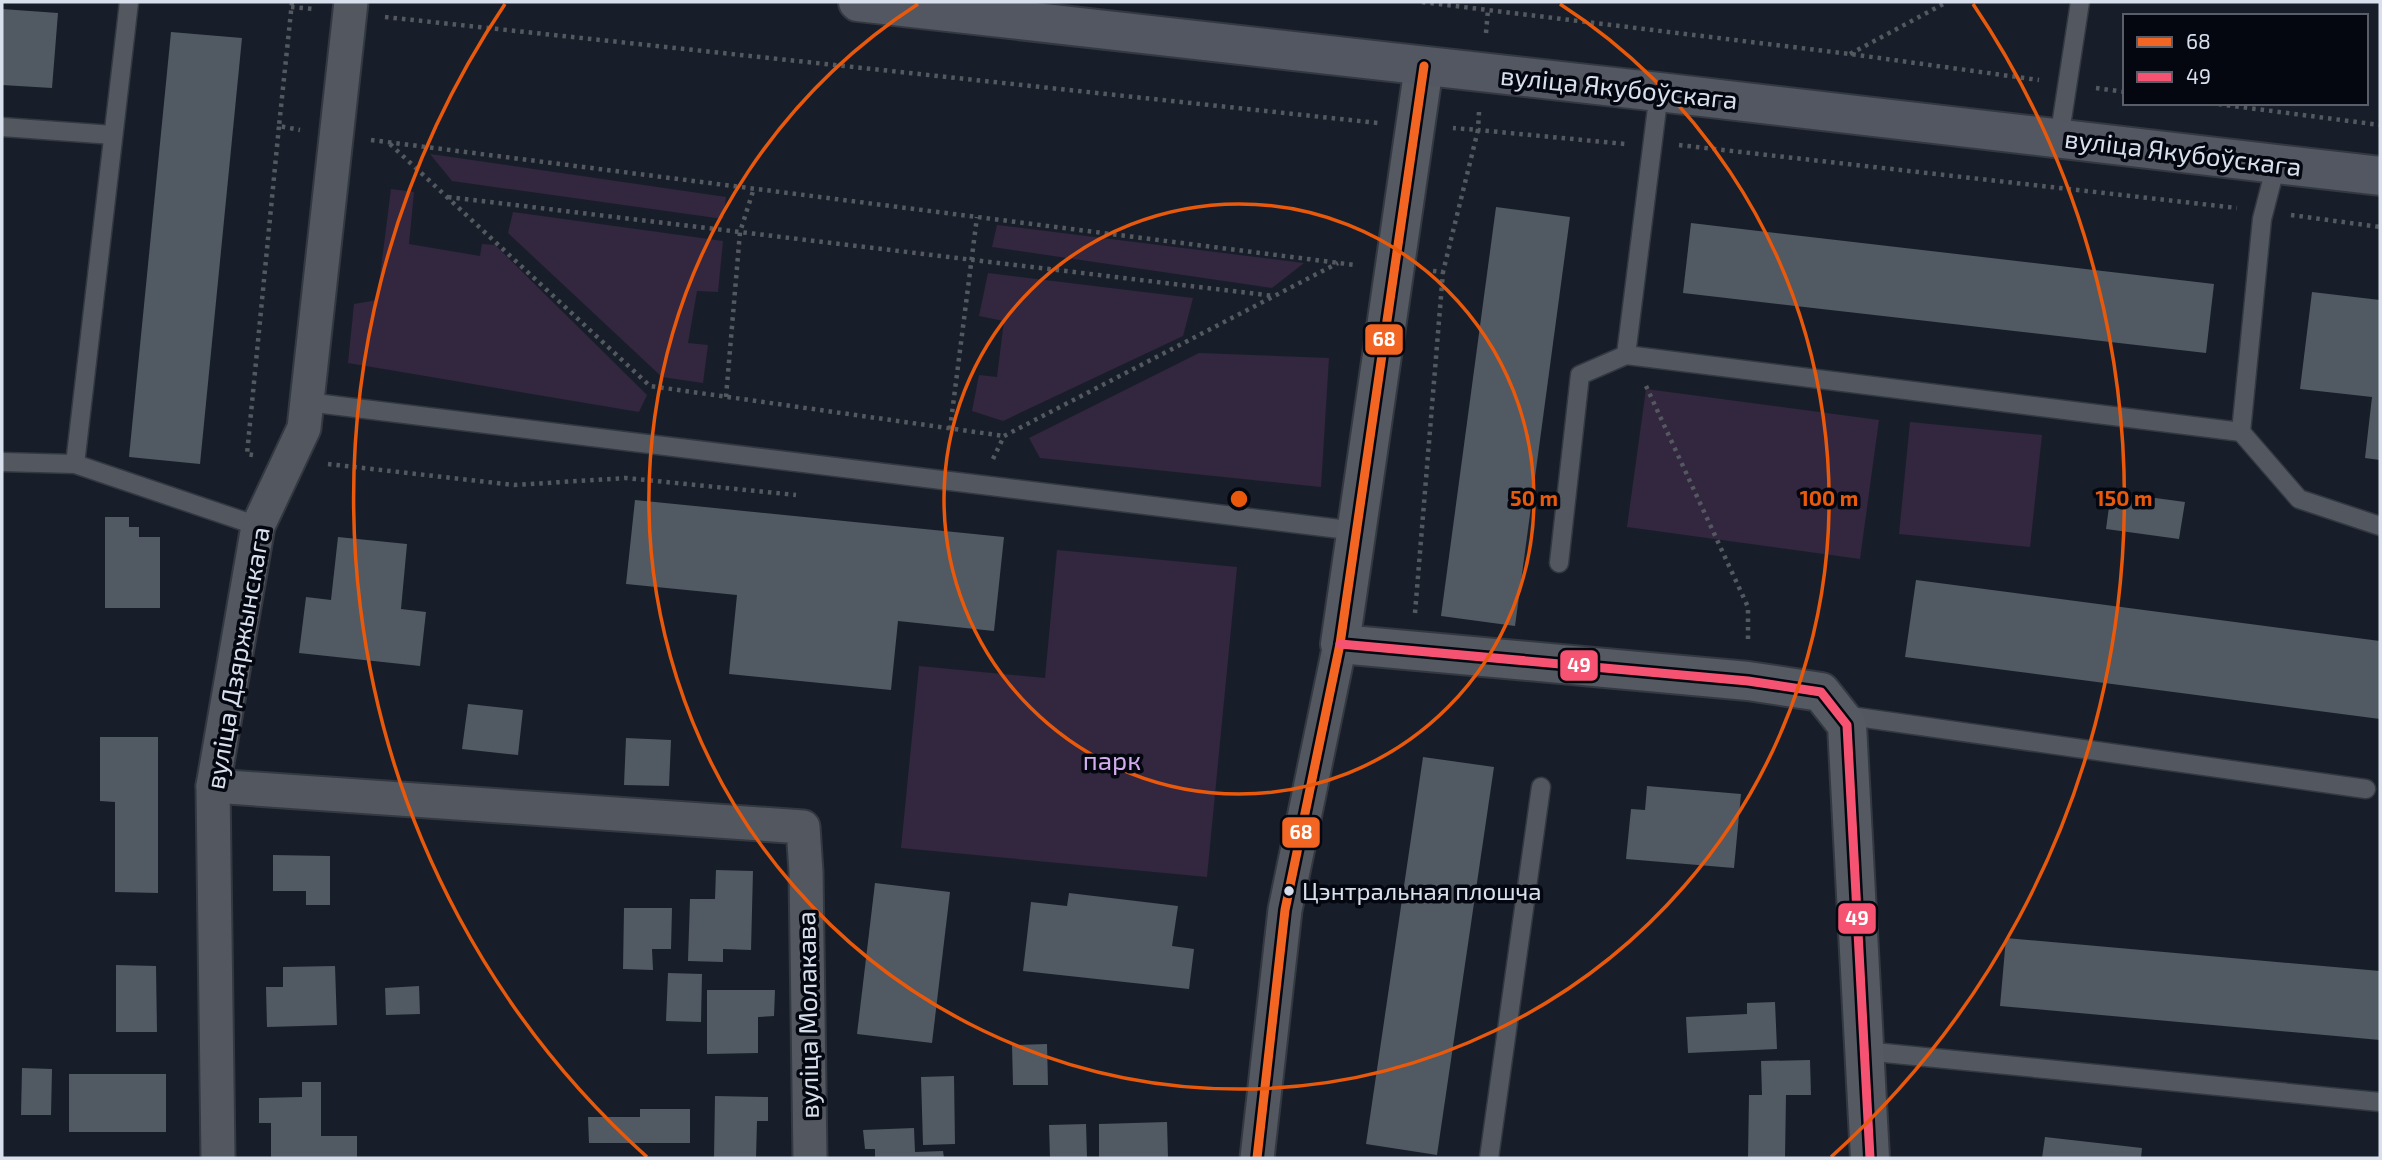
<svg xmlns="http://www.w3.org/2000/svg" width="2382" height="1160" font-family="'Exo 2',sans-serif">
<rect width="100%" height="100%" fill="#181e29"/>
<g fill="#33263f">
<polygon points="430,154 726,197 723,219 452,181"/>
<polygon points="391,189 414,192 409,244 480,256 482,244 495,245 647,395 639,412 348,363 354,304 377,300"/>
<polygon points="513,212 723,241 718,292 697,291 688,343 708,345 703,383 662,377 508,233"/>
<polygon points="997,225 1304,263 1272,288 992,247"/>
<polygon points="988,273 1193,298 1183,336 1003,421 972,411 979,375 997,377 1004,321 979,316"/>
<polygon points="1199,353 1329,358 1321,487 1040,458 1029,438"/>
<polygon points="1646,389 1879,420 1860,559 1627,527"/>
<polygon points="1910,422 2042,435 2030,547 1899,534"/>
<polygon points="1057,550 1237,567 1207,877 901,848 919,666 1045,678"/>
</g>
<g fill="#515962">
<polygon points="2,9 58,13 52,88 2,85"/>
<polygon points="171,32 242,38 200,464 129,457"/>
<polygon points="1496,207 1570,217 1515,626 1441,616"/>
<polygon points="1691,223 2214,284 2206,353 1683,293"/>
<polygon points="2312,292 2380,300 2380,460 2365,458 2372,397 2300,389"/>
<polygon points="2111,492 2185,502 2179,539 2106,529"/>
<polygon points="635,500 1004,537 994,631 898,621 891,690 729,674 737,595 626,584"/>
<polygon points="105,517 129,517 129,527 139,527 139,537 160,537 160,608 105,608"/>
<polygon points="338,537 407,544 401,609 426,612 420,666 299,653 306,597 331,600"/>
<polygon points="1916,580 2380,641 2380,719 1905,657"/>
<polygon points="468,704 523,710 518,755 462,749"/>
<polygon points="100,737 158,737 158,893 115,892 115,802 100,801"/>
<polygon points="626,738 671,740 669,786 624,785"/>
<polygon points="1423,757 1494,767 1437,1155 1366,1144"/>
<polygon points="1647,786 1741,794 1734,868 1626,859 1631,809 1645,810"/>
<polygon points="273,855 330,856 330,905 306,905 306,891 273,891"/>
<polygon points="716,870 753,871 751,950 723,949 723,962 688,961 690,899 715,899"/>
<polygon points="875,883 950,892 932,1043 857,1034"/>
<polygon points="1069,893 1178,906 1172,946 1194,949 1189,989 1023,971 1031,902 1067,906"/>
<polygon points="624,908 672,908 671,949 652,949 653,970 623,969"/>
<polygon points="2006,938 2380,971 2380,1040 2000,1006"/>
<polygon points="116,965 156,966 157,1032 116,1032"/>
<polygon points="335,966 337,1025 267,1027 266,987 283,987 283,967"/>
<polygon points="668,973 702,974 701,1022 666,1021"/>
<polygon points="419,986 420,1014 386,1015 385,988"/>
<polygon points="707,990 775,990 774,1016 758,1017 758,1053 707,1054"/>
<polygon points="1775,1002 1777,1049 1688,1053 1686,1017 1747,1014 1747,1003"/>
<polygon points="1047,1044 1048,1085 1013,1085 1012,1045"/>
<polygon points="1810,1060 1811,1095 1786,1095 1785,1158 1748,1158 1749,1095 1762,1095 1761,1061"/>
<polygon points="22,1068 52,1069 51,1115 21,1115"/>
<rect x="69" y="1074" width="97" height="58"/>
<polygon points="954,1076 955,1144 923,1145 921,1077"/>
<polygon points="302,1082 321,1082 321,1136 357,1136 357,1158 271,1158 271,1123 259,1123 259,1098 302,1097"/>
<polygon points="715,1096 768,1097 768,1121 757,1121 756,1158 714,1158"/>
<polygon points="640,1109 690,1109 690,1143 589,1143 588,1117 640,1117"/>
<polygon points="1167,1122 1168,1158 1099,1158 1099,1124"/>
<polygon points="1086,1124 1087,1158 1050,1158 1049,1125"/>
<polygon points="914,1128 915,1152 943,1151 944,1158 875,1158 875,1149 865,1149 863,1130"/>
<polygon points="2045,1137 2142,1148 2141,1158 2042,1158"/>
</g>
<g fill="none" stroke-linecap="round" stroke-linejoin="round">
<defs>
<g id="service">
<polyline points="1659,92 1626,355 2241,432 2262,219 2276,165"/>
<polyline points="2,127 113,135"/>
<polyline points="2059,139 2080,2"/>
<polyline points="307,402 1356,531"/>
<polyline points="2241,432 2299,499 2380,526"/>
<polyline points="2,462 75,464 258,526"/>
<polyline points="75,464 129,2"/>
<polyline points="1559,563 1580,375 1626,355"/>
<polyline points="1843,715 2366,789"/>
<polyline points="1864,1051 2380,1102"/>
<polyline points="1489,1158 1541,787"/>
</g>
<g id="minor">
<polyline points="213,786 803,827 806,872 810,1158"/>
<polyline points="218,1158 213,786 258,526 304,428 351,2"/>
<polyline points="1257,1158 1285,910 1340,644"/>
</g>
<polyline id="secondary" points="1424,66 1340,644 1748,681 1821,692 1847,725 1870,1158"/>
<polyline id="primary" points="858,2 1659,92 2380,176"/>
</defs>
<use href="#service" stroke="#333841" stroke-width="21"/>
<use href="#minor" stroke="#333841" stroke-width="37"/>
<use href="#secondary" stroke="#333841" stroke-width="42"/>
<use href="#primary" stroke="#333841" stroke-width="42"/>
<g stroke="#545960" stroke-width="4.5" stroke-dasharray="3.5 5" stroke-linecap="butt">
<polyline points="292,2 279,126 300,130"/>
<polyline points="1422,2 1850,54 2039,80"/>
<polyline points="291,7 313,9"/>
<polyline points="385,17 1378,123"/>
<polyline points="1486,33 1488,10"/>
<polyline points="1850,54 1947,2"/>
<polyline points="2096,88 2125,92"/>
<polyline points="2210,103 2380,125"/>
<polyline points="1479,112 1478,130 1625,144"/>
<polyline points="371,140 1355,265"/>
<polyline points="390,144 650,386 1004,436"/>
<polyline points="1679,145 2237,208"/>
<polyline points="448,197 1274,296"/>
<polyline points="2291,215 2380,227"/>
<polyline points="1433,271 1443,272 1478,130 1453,128"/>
<polyline points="1646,386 1748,607 1748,642"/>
<polyline points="726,397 740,232 754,188"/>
<polyline points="950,429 977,217"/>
<polyline points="253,455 247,454 279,126"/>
<polyline points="993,459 1004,436 1338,263"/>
<polyline points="328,464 514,485 626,478 796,495"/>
<polyline points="1415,613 1443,272"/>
</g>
<use href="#service" stroke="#535860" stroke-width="18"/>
<use href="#minor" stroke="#535860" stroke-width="33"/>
<use href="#secondary" stroke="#545962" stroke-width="38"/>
<use href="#primary" stroke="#535762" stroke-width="38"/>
<defs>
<polyline id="bus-1" points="1257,1158 1285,910 1340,644 1424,66"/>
<polyline id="bus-2" points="1340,644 1748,681 1821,692 1847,725 1870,1158"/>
</defs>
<use href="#bus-1" stroke="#04070f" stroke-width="14"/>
<use href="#bus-2" stroke="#04070f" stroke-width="14"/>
<use href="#bus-1" stroke="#f26522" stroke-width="9"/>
<use href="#bus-2" stroke="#f65372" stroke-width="9"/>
</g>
<g fill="none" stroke="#e8590c" stroke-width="3.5">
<circle cx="1239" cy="499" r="295"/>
<path d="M1560 4A590 590 0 1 1 918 4"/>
<path d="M647 1157A885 885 0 0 1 505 4M1973 4A885 885 0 0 1 1831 1157"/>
</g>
<circle fill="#d8e0ee" stroke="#04070f" stroke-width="2.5" cx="1289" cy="891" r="6"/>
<g text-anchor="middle" stroke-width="7" stroke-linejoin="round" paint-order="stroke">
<g font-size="24" fill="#d8e0ee" stroke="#04070f" text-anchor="start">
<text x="1302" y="900">Цэнтральная плошча</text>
</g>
<g font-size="26" fill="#d8e0ee" stroke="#04070f">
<text transform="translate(1619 88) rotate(6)" y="9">вуліца Якубоўскага</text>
<text transform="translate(2183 153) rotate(7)" y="9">вуліца Якубоўскага</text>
<text transform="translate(238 658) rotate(-80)" y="9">вуліца Дзяржынскага</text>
<text transform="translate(808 1015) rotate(-91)" y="9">вуліца Молакава</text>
</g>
<g font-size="26" fill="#d2acef" stroke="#04070f">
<text x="1112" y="770">парк</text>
</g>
</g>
<circle cx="1239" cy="499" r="10" fill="#e8590c" stroke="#04070f" stroke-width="3.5"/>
<g font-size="21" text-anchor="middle" font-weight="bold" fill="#e8590c" stroke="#04070f" stroke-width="7" stroke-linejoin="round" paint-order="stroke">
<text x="1534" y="506">50 m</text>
<text x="1829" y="506">100 m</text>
<text x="2124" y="506">150 m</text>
</g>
<g stroke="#04070f" stroke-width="2.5">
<rect x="1364" y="323" width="40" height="33" rx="7" fill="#f26522"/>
<rect x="1559" y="649" width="40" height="33" rx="7" fill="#f65372"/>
<rect x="1281" y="816" width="40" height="33" rx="7" fill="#f26522"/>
<rect x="1837" y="902" width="40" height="33" rx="7" fill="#f65372"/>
</g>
<g font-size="19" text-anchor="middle" font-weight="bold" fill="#fff">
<text x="1384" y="346">68</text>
<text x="1579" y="672">49</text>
<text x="1301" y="839">68</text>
<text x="1857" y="925">49</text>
</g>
<rect width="2382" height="1160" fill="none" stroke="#d8e0ee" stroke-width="7"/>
<rect x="2123" y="14" width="245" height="91" fill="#04070f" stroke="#595e68" stroke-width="2"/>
<rect x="2137" y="37" width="35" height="10" fill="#f26522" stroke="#595e68" stroke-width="2"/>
<text x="2186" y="49" font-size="21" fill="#d8e0ee">68</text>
<rect x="2137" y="72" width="35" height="10" fill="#f65372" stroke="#595e68" stroke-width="2"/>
<text x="2186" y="84" font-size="21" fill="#d8e0ee">49</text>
</svg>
